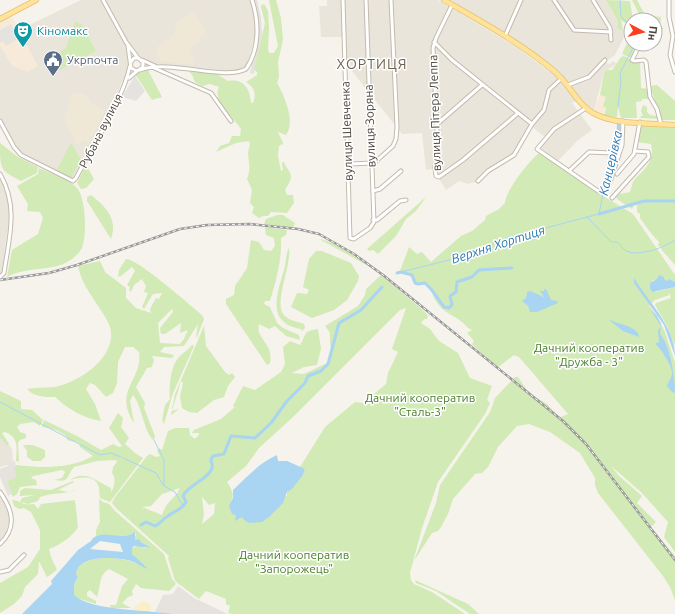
<svg xmlns="http://www.w3.org/2000/svg" width="675" height="614" font-family="Ubuntu,sans-serif">
<rect width="100%" height="100%" fill="#f6f3ec"/>
<g fill="#eae5da">
<polygon points="81,0 102,0 126,45 129,56 128,69 113,103 74,177 70,179 28,158 20,152 0,118 0,47 19,30"/>
<polygon points="105,0 250,0 256,22 256,33 247,65 237,71 231,71 155,64 143,59 129,44"/>
<polygon points="327,0 438,0 515,46 562,81 576,101 572,103 592,130 577,141 558,161 538,146 545,137 531,126 513,156 497,165 478,181 468,184 459,181 446,190 433,169 426,170 422,133 402,134 344,61 343,37 321,37 319,6 327,6"/>
<polygon points="450,0 606,0 618,21 617,29 623,30 624,37 615,55 605,62 609,64 614,61 616,64 604,73 594,110 587,106 557,71 505,33"/>
<polygon points="0,179 8,196 10,212 2,271 0,274"/>
<polygon points="0,433 12,449 13,463 0,467"/>
<polygon points="0,492 9,509 10,518 6,534 0,541"/>
</g>
<g fill="#f7ead8">
<polygon points="11,15 38,66 28,72 12,66 0,46 0,22"/>
<polygon points="600,95 606,97 604,116 594,110"/>
</g>
<g fill="#e6e2dd">
<polygon points="254,0 257,0 261,17 262,34 254,74 250,73 251,67 250,66 258,35 259,24"/>
<polygon points="15,461 17,478 7,481 12,494 8,496 0,477 0,469 8,466 7,463"/>
<polygon points="178,586 194,598 228,614 173,614 155,612 163,595 173,594"/>
</g>
<g fill="#efe8d6">
<polygon points="194,12 207,33 199,38 201,40 193,45 190,51 195,62 194,65 162,62 156,52 159,45 173,36 178,20"/>
<polygon points="77,92 87,96 91,103 105,111 88,145 85,140 77,145 64,119 72,94"/>
</g>
<g fill="#d2eab5" fill-rule="evenodd">
<path d="M269 0H276L281 18 283 40 278 62 279 77 277 83C284 95 296 121 286 135L278 132 283 143 282 146 281 144 279 146 278 156 281 171 283 170 282 164 283 161C291 176 295 174 285 190L287 195H293L294 203 287 213 271 212 268 216H263L259 218 252 213 254 207 250 203 252 190 247 179C251 169 249 164 248 154 248 149 251 146 249 141L236 143 216 152 220 146 229 143 232 136H240L241 129C232 114 212 103 219 87L210 84 202 86 195 82 192 75 188 70 217 74 228 81C244 78 250 89 251 103H253C257 93 254 87 246 82L257 75V72L254 69 265 23 261 7 262 4 265 5 268 11 269 28 268 49 269 53H274L278 46Z"/>
<polygon points="606,0 630,1 633,20 631,20 631,44 636,44 631,58 622,54 628,41 631,27 621,20 623,30 617,29 618,21"/>
<polygon points="632,0 637,0 645,15 661,17 660,26 664,29 659,29 655,31 655,20 642,20"/>
<polygon points="75,21 82,25 96,51 60,70 42,64 66,48"/>
<polygon points="624,56 634,62 640,61 641,88 649,89 650,99 642,99 642,101 636,102 637,118 621,118 618,107 617,117 604,116 606,108 603,106 606,97 600,95 604,73 607,70 612,70 621,57"/>
<polygon points="148,70 162,97 152,100 135,74"/>
<path d="M657 85 675 101V120H661C658 108 653 98 651 86Z"/>
<polygon points="643,105 647,107 647,112 650,115 657,116 658,119 641,118 640,116 643,116 641,111"/>
<path d="M641 125 675 128V265L661 249 662 247 658 246 659 242C652 235 646 227 640 218V214L637 212V205H634L632 209 617 199 616 197 619 194 630 192C631 189 632 183 634 180 645 169 655 161 651 144L637 142Z"/>
<path d="M0 143 18 157 38 167 37 173 21 181C0 170 0 170 0 143Z"/>
<polygon points="71,143 81,160 71,178 56,171"/>
<path d="M539 153H545L595 191 633 214 675 275V282L670 279 668 281 653 280 650 289 656 292 675 287V346L667 326 655 305 656 303 671 298 669 292V295L655 300 649 306 657 316 665 332 675 363V552L664 537 668 522 641 492 611 466 619 476 642 496 637 503 656 522 651 527 675 556V600L670 587 663 576 598 493 595 485V478L580 453 550 432 529 424 517 426 498 447 488 467 482 473 475 474 453 499 448 514 441 527 438 531 432 533 414 561 436 503 440 485 490 412 495 398 515 377H518L529 393 547 404 558 416 561 417 568 414 519 357 514 355 497 368 472 344 474 341 467 333 472 330C467 328 466 325 462 322 452 314 443 313 436 301 431 293 434 291 425 283L418 284 415 283 412 275 400 271 409 247 417 254 422 252 431 262 461 236 472 231 485 220 486 216 499 209 505 203C506 190 529 161 539 153ZM544 291 551 300 537 311 531 309 523 301 526 298 527 293C534 293 539 296 545 297Z"/>
<polygon points="86,165 94,179 86,188 81,189 77,183"/>
<path d="M39 168C50 173 69 179 77 188 86 198 87 236 82 248 80 252 73 259 69 261 52 272 26 266 7 277L12 250 38 234 43 218 40 212 27 211 28 204 17 186 38 174Z"/>
<path d="M91 195C106 207 118 219 111 239L87 201V197Z"/>
<polygon points="426,197 416,211 406,219 396,236 378,254 373,250 369,251 367,249"/>
<polygon points="277,215 283,215 295,223 293,228 264,224 266,219"/>
<path d="M265 227 287 230 286 235 281 238C282 260 276 281 270 301H265L264 304 270 307 277 323 283 328 299 335 300 340 286 336 275 326 269 329 259 324C255 339 274 343 270 363L267 365 226 304V299L234 295 235 286 247 268 251 240 259 242 264 250 271 251 275 246 274 238 266 235Z"/>
<path d="M321 239C339 245 355 255 370 267L321 240Z"/>
<path d="M289 248C292 265 273 303 284 315 289 321 297 321 304 324L305 328 302 331 301 329C263 322 279 290 285 266 286 260 286 253 289 248Z"/>
<polygon points="316,251 322,251 351,263 359,276 358,281 347,300 334,310 312,318 291,307 297,293 307,294 309,290 303,287 309,259"/>
<path d="M126 259C138 259 190 305 202 315L204 319 197 337H196L198 324 184 346 164 347 160 352 174 355 172 358 152 356 154 360 152 367 147 368 136 387 145 403 144 408 155 436 154 440C145 436 141 403 133 395L130 401 134 423C113 389 143 381 139 352L133 347H125L118 362 117 383 113 393 106 397 95 385 90 383 86 389 95 404 101 421C83 418 68 409 55 397 45 397 34 397 27 389 36 387 46 388 55 387 81 382 123 353 108 322 98 303 82 287 78 266L100 261 105 272 126 288V298L136 308 151 313 150 309 156 298 159 299 162 293 153 294 144 309 142 307 148 293 144 292 146 286 142 279 134 285 131 292 129 290 130 287 127 285 135 271 132 267 121 276 118 277 119 270ZM172 309 173 312 160 328 161 334H165L181 323 180 333 188 330 184 339 180 344 160 343 158 323Z"/>
<path d="M381 275 425 312 428 316 427 319H424L421 323 430 329 439 341 458 353 470 378 492 386 487 400 490 403 485 414 438 482 422 528 410 573 411 580 414 584 432 592 465 614H342V612V614H233L228 613 230 606 226 604V599L206 591 199 599 175 581 168 558 169 556 117 509 112 503 115 497 147 456 150 454 156 457 160 456 157 451 159 448 162 450 168 431 175 428H189L190 435 195 439 199 435V433H192L194 430 221 419 235 407 233 406 243 386 255 390 281 372 285 364 283 347 290 341 300 345C307 335 302 331 318 329L321 349 317 365 304 367 292 373 304 374 329 362C333 348 329 345 330 333L325 326 358 306 365 295 366 289ZM406 308 392 349 398 352 388 373 386 384 363 403 355 402 325 427 300 467 305 469 303 475 287 492V496L231 501C235 494 231 488 227 482L246 466 259 448 293 417 400 310ZM180 488C175 499 167 500 162 515L142 507 151 506 162 494ZM202 497 209 505 215 503 214 514 202 524 204 514Z"/>
<polygon points="204,326 206,346 225,372 229,375 232,373 235,377 228,386 224,397 214,400 197,413 189,412 182,408 180,397 183,383 181,381 172,411 179,409 171,415 175,394"/>
<path d="M192 345 194 346 173 393 164 424 162 420 165 405 170 399C169 386 170 366 180 356 184 352 188 350 192 345Z"/>
<path d="M0 391 21 401V409L32 410 43 420 40 426 34 422 20 424 17 427 20 432 26 434V438L20 440 18 443 19 462 16 461C17 448 19 437 5 432L2 433 9 444 7 446 0 437Z"/>
<path d="M118 413 123 418 121 427 129 438 125 444 135 453 143 458 110 502 100 498C99 494 100 488 98 485 93 474 79 478 70 480 86 469 97 482 111 488V492C115 487 116 478 112 473L113 467 117 462 116 460 97 461 74 467C65 477 71 483 54 480L62 478 65 472 62 470 33 476 31 478 36 480 37 485 20 487 17 494 13 497 7 481 16 478 15 466 16 465C41 468 71 469 93 456L80 447 79 443 67 440V437C59 430 51 428 42 427L44 420 77 436 101 450 113 444 119 447 122 446 109 428Z"/>
<polygon points="23,445 33,445 45,450 45,457 41,461 33,461 27,457 27,451"/>
<path d="M73 481 74 482 58 490 68 492 79 489C65 495 53 492 40 497L38 501 28 504 20 502 22 498 35 495 20 496V491L25 488 51 490Z"/>
<path d="M99 499 103 502 109 504 115 511 164 554 172 579 176 584 169 591 141 588 136 584 132 591 133 595 128 597 122 603 131 608H111L110 605H116L122 586 128 579 109 569C98 575 101 587 97 597L90 590 87 592V596L96 601V604L77 598 74 595V585L78 578 76 574C79 553 123 556 137 564L136 559 131 554 132 548 140 545 144 548H151L141 542 139 539 135 540 133 538 136 535 135 532C123 540 110 533 96 536V530L100 522Z"/>
<path d="M12 500C21 500 20 506 34 504L38 509 41 504 75 500 78 527C73 536 59 546 49 549L51 557 57 570 47 577 39 561 38 574 25 587 22 596 14 604 0 613V583L28 567 40 549V530L31 512 24 508 19 509 14 506Z"/>
<polygon points="415,580 468,604 479,614 470,614 436,591 416,583"/>
</g>
<polygon fill="#f9efc9" points="144,601 151,605 151,610 146,612 131,610 141,602"/>
<g fill="#e5e3e0">
<polygon points="11,24 19,38 6,46 4,42 0,42 0,30"/>
<polygon points="135,76 145,91 136,101 122,97"/>
</g>
<g fill="#a9d4f2" fill-rule="evenodd">
<polygon points="617,124 620,124 620,141 611,174 604,191 603,190 616,145"/>
<polygon points="659,275 664,277 664,279 667,281 670,279 675,282 675,287 653,292 650,289 650,283 657,279"/>
<path d="M634 278C648 301 675 327 675 356L664 325 634 283Z"/>
<polygon points="544,289 546,289 551,300 557,301 558,303 537,312 530,312 528,306 522,301 526,298 527,292 530,291 544,297 540,291 544,291"/>
<path d="M650 309 657 316 661 324 660 334C670 344 675 377 675 393L672 392 667 386C668 382 672 378 672 373 672 366 661 348 655 344L659 342 658 331 661 326Z"/>
<path d="M608 319C620 325 629 324 638 333L639 337 623 331Z"/>
<path d="M277 455 278 461H287L305 469 303 475 292 489 287 492 283 503 269 517 262 522 249 523 244 520 242 517 235 521 236 515 232 514 229 506 233 498V490C247 477 259 463 277 455Z"/>
<path d="M135 532V540L139 539 141 542 151 548 134 546 132 548V554L148 569C142 567 137 563 131 561 116 557 79 554 76 574L78 577 74 585V595C90 611 150 610 173 614H22L52 584 51 581 78 550 91 541 93 538C107 529 120 542 135 532ZM100 541 120 544 123 552 90 549Z"/>
</g>
<g fill="none" stroke-linecap="round" stroke-linejoin="round">
<g stroke="#a9d4f2" stroke-width="1">
<polyline points="620,0 621,16 626,22 631,23"/>
<polyline points="618,106 621,82 620,73 635,44"/>
<polyline points="587,217 599,214 604,189"/>
<path d="M401 272 481 252 497 241 587 217 611 242H617C621 245 624 251 629 252 640 256 666 247 675 240"/>
<polyline points="0,402 100,455 111,453 121,457"/>
<polyline points="154,440 164,460 164,485"/>
<polyline points="123,458 156,473 164,486 175,492 183,506"/>
</g>
<g stroke="#a9d4f2" stroke-width="3">
<polyline points="599,214 644,201 675,201"/>
<polyline points="397,273 401,272 412,275 415,283 418,284 425,283 431,289 444,307 449,308 452,305 450,296 456,292 457,282 472,277 479,270 512,268"/>
<path d="M141 525 146 522 155 526C161 524 162 519 168 516 174 511 182 510 186 502L183 496C188 485 210 478 212 468 213 465 211 462 211 459L213 456 224 454 231 436 255 438 271 423 287 401 305 383 308 376 321 371 328 364 339 323 361 310 382 287"/>
</g>
<defs>
<g id="minor">
<polyline points="103,0 126,42 138,58"/>
<polyline points="343,0 350,238 354,239 370,228 374,222 366,0"/>
<polyline points="554,0 574,30 611,32"/>
<polyline points="593,0 610,28 611,40"/>
<polyline points="669,0 669,17 673,36 670,55 675,72"/>
<polyline points="452,5 436,38 433,48 438,151 435,167 436,176 439,177 463,160 517,114"/>
<polyline points="505,36 521,0"/>
<polyline points="434,42 452,60 532,124"/>
<polyline points="640,44 632,60 634,61 644,60 646,62 650,97 657,109 661,124"/>
<polyline points="128,46 131,68 137,71 143,67 143,62 138,58 134,58 131,62"/>
<polyline points="142,60 155,66"/>
<polyline points="152,67 211,93 231,121"/>
<path d="M140 70C171 59 223 81 246 69 260 49 259 21 252 0"/>
<polyline points="129,78 137,71"/>
<polyline points="568,85 589,77 605,60"/>
<polyline points="586,108 554,129 537,149 598,191"/>
<path d="M0 121 14 147 21 155 73 181 76 178C94 144 122 102 130 66"/>
<polyline points="436,125 482,85"/>
<polyline points="349,164 374,163 393,146 396,139 397,127 391,0"/>
<polyline points="570,170 589,152 612,153"/>
<path d="M0 174C19 207 9 238 4 273L0 277"/>
<polyline points="617,174 634,154 640,122"/>
<polyline points="478,181 488,171 514,155 532,124 544,110 549,90 562,78"/>
<polyline points="609,185 622,145 623,121"/>
<polyline points="373,191 380,189 401,171"/>
<polyline points="612,198 649,157 648,152 635,151"/>
<polyline points="373,220 377,220 400,201 406,200"/>
<path d="M0 492C12 509 18 527 0 544"/>
<polyline points="0,572 9,570 24,555"/>
</g>
<g id="major">
<path d="M444 0C482 22 521 43 554 71 570 84 578 107 597 115 618 125 651 123 675 125"/>
<polyline points="0,19 36,0"/>
</g>
</defs>
<use href="#minor" stroke="#c2bbae" stroke-width="5"/>
<use href="#major" stroke="#e6c16a" stroke-width="6"/>
<use href="#minor" stroke="#fff" stroke-width="3"/>
<use href="#major" stroke="#ffe39c" stroke-width="4.5"/>
<defs>
<polyline id="rail" points="0,280 49,273 77,265 180,229 207,225 250,224 298,229 319,234 354,254 383,275 563,421 586,444 675,560"/>
</defs>
<use href="#rail" stroke="#9a9a9a" stroke-width="2.5"/>
<use href="#rail" stroke="#fff" stroke-width="1" stroke-dasharray="3" stroke-linecap="butt"/>
</g>
<defs>
<symbol id="theatre-pin" viewBox="-11 -11 22 30"><path d="M0 17L-7.5 6A9.5 9.5 0 1 1 7.5 6Z" fill="#0f9aa8" stroke="#fff"/><path d="M-5-5.5Q0-4 5-5.5V0Q5 5 0 6Q-5 5-5 0ZM-3.3-2.5H-1v1.5H-3.3ZM1-2.5H3.3v1.5H1ZM-2.8 1Q0 5.5 2.8 1Z" fill="#fff"/></symbol>
<symbol id="civic-pin" viewBox="-11 -11 22 30"><path d="M0 17L-7.5 6A9.5 9.5 0 1 1 7.5 6Z" fill="#5c6f8a" stroke="#fff"/><path d="M-.6-6.5H3V-4.5H.6V-3L4-1V1h2V6H-6V1h2V-1L-.6-3ZM-1.2 2.5V6h2.4V2.5Z" fill="#fff"/></symbol>
</defs>
<g fill-rule="evenodd">
<use href="#theatre-pin" x="12" y="20" width="22" height="30"/>
<use href="#civic-pin" x="42" y="49" width="22" height="30"/>
</g>
<g text-anchor="middle" stroke-width="3" stroke-linejoin="round" paint-order="stroke">
<g font-size="12" fill="#0d838f" stroke="#fff" text-anchor="start">
<text x="37" y="35">Кіномакс</text>
</g>
<g font-size="12" fill="#4e5e75" stroke="#fff" text-anchor="start">
<text x="67" y="64">Укрпочта</text>
</g>
<g font-size="12" fill="#4b4439" stroke="#fff">
<text transform="translate(435 113) rotate(-92)" y="4">вулиця Пітера Леппа</text>
<text transform="translate(370 126) rotate(-92)" y="4">вулиця Зоряна</text>
<text transform="translate(101 131) rotate(-63)" y="4">Рубана вулиця</text>
<text transform="translate(347 131) rotate(-92)" y="4">вулиця Шевченка</text>
</g>
<g font-size="12" fill="#4a7f2a" stroke="#fff">
<text x="589" y="352">Дачний кооператив<tspan x="589" dy="14">"Дружба - 3"</tspan></text>
<text x="420" y="402">Дачний кооператив<tspan x="420" dy="14">"Сталь-3"</tspan></text>
<text x="294" y="559">Дачний кооператив<tspan x="294" dy="14">"Запорожець"</tspan></text>
</g>
<g font-size="13" font-style="italic" fill="#2e7ab2" stroke="#fff">
<text transform="translate(610 163) rotate(-77)" y="5">Канцерівка</text>
<text transform="translate(498 244) rotate(-18)" y="5">Верхня Хортиця</text>
</g>
<g font-size="14" letter-spacing="1" fill="#6e6250" stroke="#fff">
<text x="372" y="69">ХОРТИЦЯ</text>
</g>
</g>
<g transform="translate(643 32) rotate(97)"><circle r="19" fill="#ffffff" stroke="#b7b4b0"/>
<path d="M0-3L7 15L0 10L-7 15Z" fill="#fc3f1d"/>
<text y="-6" font-size="11" font-weight="bold" text-anchor="middle" fill="#4b4439">Пн</text>
</g>
</svg>
